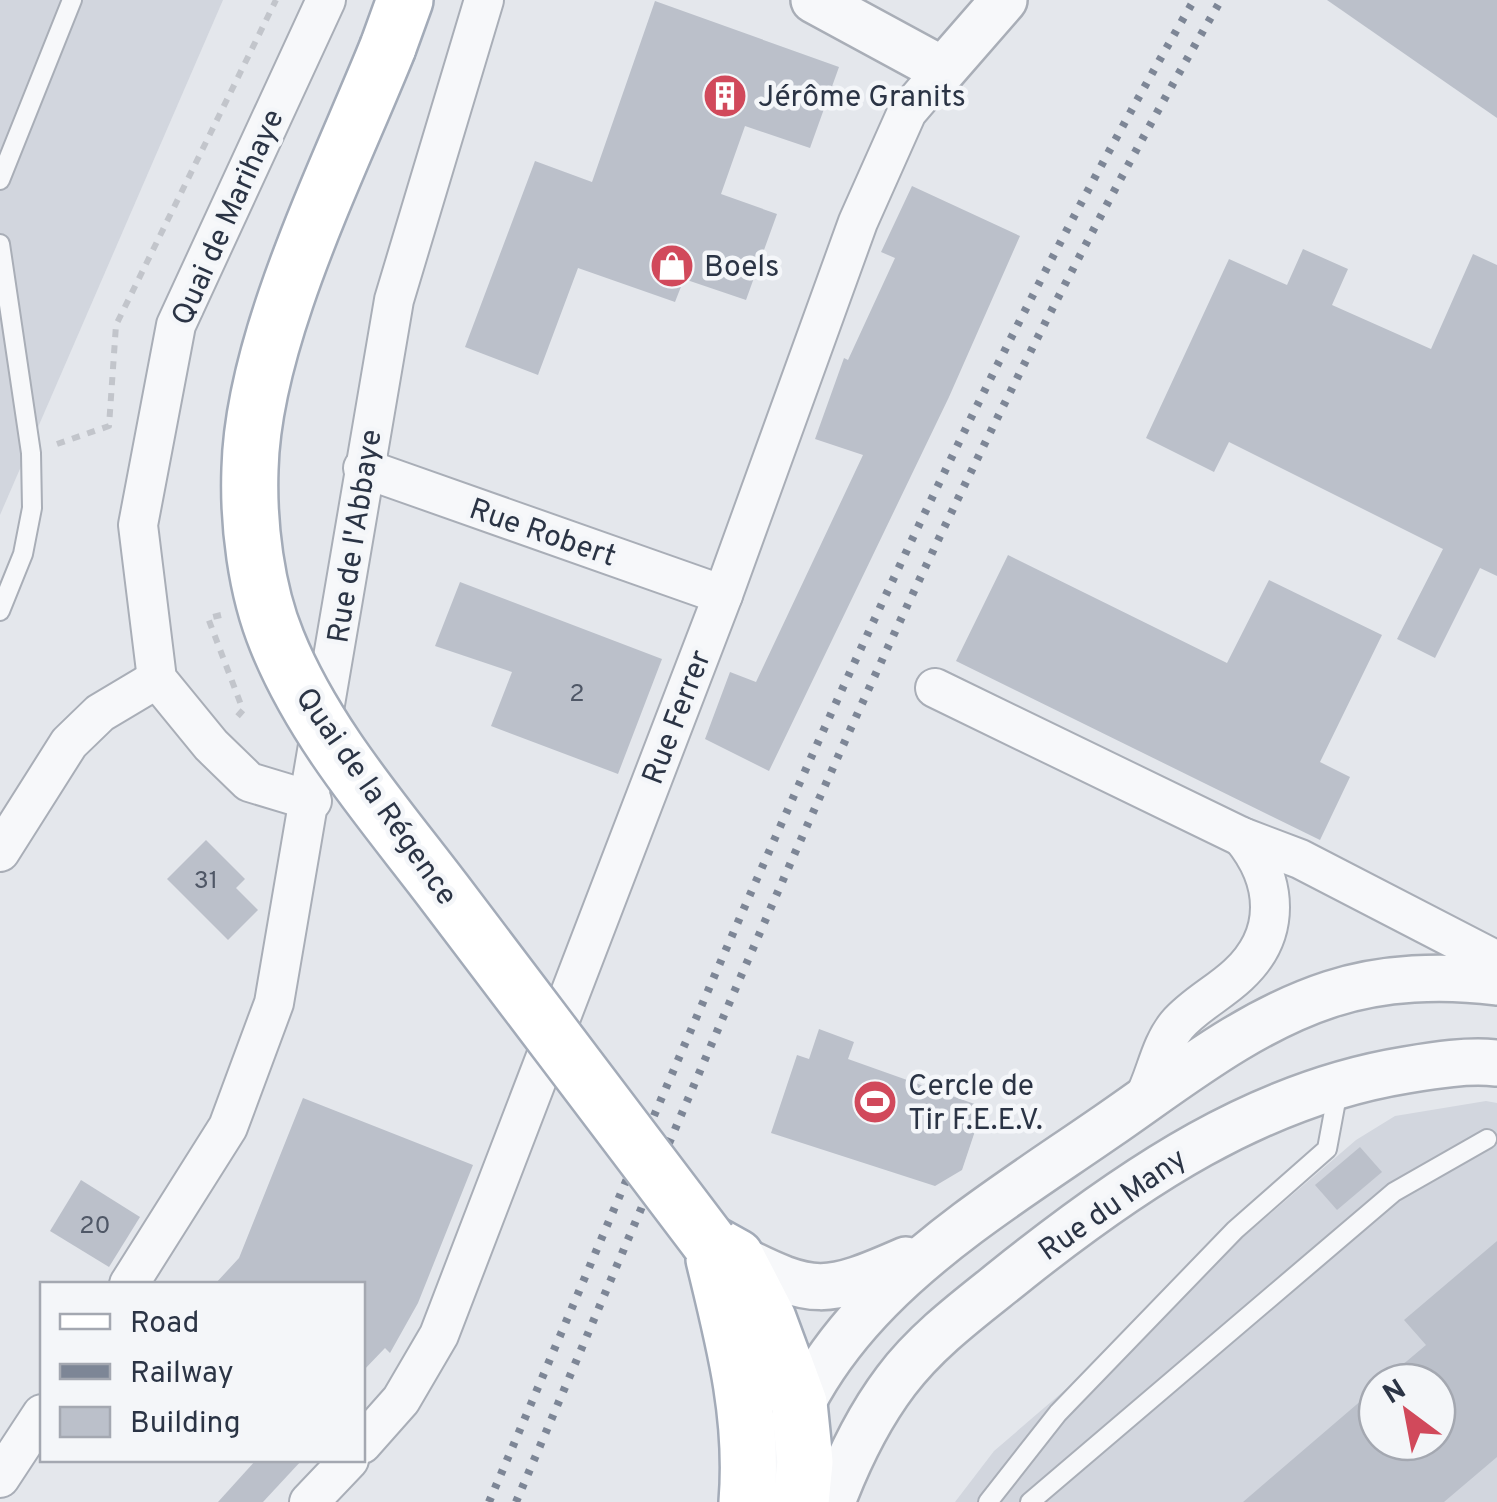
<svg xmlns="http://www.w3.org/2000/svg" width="1497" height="1502" font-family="Overpass,sans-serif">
<rect width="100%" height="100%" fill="#e4e7ec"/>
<g fill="#d2d6de" fill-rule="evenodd">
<polygon points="0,0 223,0 0,515"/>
<path d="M1486 1101 1497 1103V1502H955L994 1451 1356 1140 1395 1116ZM1377 1382H1437V1442H1377Z"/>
</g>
<g fill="#bbc0ca">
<polygon points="1327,0 1497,0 1497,118"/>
<polygon points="655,1 839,67 810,148 745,126 721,194 777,214 746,300 684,279 675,302 578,268 538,375 465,347 535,161 592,182"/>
<polygon points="912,186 1020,236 949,397 769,771 705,739 730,672 756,682 863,455 815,439 844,358 848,360 895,258 881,252"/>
<polygon points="1303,249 1348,269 1332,305 1431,349 1473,254 1497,265 1497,576 1480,568 1435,658 1397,639 1443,549 1229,442 1214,472 1146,438 1229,259 1287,285"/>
<polygon points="1008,555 1227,663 1269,580 1382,635 1320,762 1350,777 1320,840 956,661"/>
<polygon points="460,582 662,659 618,774 491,726 512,672 435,646"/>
<polygon points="206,840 245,879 236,888 258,910 228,940 167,879"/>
<polygon points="819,1029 854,1042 848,1059 983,1107 962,1170 935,1186 771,1133 797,1055 809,1059"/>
<polygon points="303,1098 473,1165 418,1303 390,1353 385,1348 362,1372 362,1284 215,1284 239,1258"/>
<polygon points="1360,1147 1382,1172 1337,1210 1315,1185"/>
<polygon points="81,1180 140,1217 109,1267 50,1231"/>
<polygon points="1497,1241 1497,1457 1444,1502 1243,1502 1377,1387 1377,1442 1437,1442 1437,1382 1382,1382 1426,1345 1404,1320"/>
<polygon points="256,1460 302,1460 263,1502 218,1502"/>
</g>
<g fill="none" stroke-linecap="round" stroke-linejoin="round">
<defs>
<g id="service">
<polyline points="0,180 72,0"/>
<polyline points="0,244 31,453 32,508 23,554 0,611"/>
<polyline points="988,1502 1058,1413 1235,1230 1327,1149 1338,1090"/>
<polyline points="1030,1502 1394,1192 1487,1139"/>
</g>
<g id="minor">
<polyline points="363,468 723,595"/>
<polyline points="935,688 1242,837 1300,859 1497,961"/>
<polyline points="312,801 249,782 211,745 157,679 138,525 176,325 326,0"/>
<polyline points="0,852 69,743 100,713 157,679"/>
<path d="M1142 1102C1156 1077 1159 1047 1177 1025 1194 1005 1219 993 1238 975 1282 934 1278 881 1242 837"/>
<polyline points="129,1284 228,1127 274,1003 394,300 484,0"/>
<polyline points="362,1444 401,1400 439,1335 723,595 858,222 907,112 943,70"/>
<polyline points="0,1478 42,1414"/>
<polyline points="309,1502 349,1460"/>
</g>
<g id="tertiary">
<polyline points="814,0 943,70 1004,0"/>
<path d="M736 1257C814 1297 826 1295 906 1260"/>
<path d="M768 1502C803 1316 966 1224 1109 1125 1180 1076 1248 1021 1331 994 1383 977 1443 975 1497 982"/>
<path d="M832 1502C848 1460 868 1418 896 1381 929 1337 976 1304 1019 1269 1134 1178 1258 1094 1406 1070 1436 1065 1467 1060 1497 1063"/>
</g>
<g id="primary">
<polyline points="388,47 405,0"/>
<polyline points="709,1242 736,1257 768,1319 799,1403 805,1462 801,1502"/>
<path d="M714 1259C734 1341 754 1417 747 1502"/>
</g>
</defs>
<use href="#service" stroke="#a9aeb7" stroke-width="22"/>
<use href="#minor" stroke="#a9aeb7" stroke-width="42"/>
<use href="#tertiary" stroke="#a9aeb7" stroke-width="50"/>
<use href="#primary" stroke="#a3abb8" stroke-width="60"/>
<g stroke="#c2c5cb" stroke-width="6" stroke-dasharray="8 8" stroke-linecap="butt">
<polyline points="57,444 109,426 116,325 276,0"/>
<polyline points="221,615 208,618 243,710 236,718"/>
</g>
<use href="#service" stroke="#f7f8fa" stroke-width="18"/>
<use href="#minor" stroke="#f7f8fa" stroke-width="38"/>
<use href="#tertiary" stroke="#f7f8fa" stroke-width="45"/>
<use href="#primary" stroke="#fff" stroke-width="55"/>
<g stroke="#7d8696" stroke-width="8" stroke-dasharray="5 10" stroke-linecap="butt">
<path d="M489 1502C707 994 916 479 1194 0"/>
<path d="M516 1502C734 994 942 478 1221 0"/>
</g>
<defs>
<path id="primary-bridge" d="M388 47C339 169 253 338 250 469 248 524 256 590 277 641 314 733 384 813 444 892 532 1009 621 1125 709 1242"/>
</defs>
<use href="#primary-bridge" stroke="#a3abb8" stroke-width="60" stroke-linecap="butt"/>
<use href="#primary-bridge" stroke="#fff" stroke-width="55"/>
</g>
<defs>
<symbol id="building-disc" viewBox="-11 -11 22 22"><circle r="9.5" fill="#d1495b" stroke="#f4f6f9"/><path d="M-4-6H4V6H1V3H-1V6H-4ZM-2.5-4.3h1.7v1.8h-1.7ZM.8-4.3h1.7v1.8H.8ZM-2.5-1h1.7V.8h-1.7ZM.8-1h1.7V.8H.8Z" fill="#fff"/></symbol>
<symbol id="shop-disc" viewBox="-11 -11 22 22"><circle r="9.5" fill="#d1495b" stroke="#f4f6f9"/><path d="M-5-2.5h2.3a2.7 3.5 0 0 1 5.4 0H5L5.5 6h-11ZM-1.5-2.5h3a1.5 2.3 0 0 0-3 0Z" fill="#fff"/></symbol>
<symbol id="stadium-disc" viewBox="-11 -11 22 22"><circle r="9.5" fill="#d1495b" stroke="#f4f6f9"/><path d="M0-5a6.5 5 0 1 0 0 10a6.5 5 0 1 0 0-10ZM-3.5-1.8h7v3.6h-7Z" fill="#fff"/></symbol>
</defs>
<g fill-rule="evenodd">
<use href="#building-disc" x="700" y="71" width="50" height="50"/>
<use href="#shop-disc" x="647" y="241" width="50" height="50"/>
<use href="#stadium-disc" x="850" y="1077" width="50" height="50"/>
</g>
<g text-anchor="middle" stroke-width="9" stroke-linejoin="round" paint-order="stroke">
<g font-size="25" fill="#4f5766">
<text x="577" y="701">2</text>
<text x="206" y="888">31</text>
<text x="95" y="1233">20</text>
</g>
<g font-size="30" fill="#2b3445" stroke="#f4f6f9" text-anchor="start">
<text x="758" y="106">Jérôme Granits</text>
<text x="704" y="276">Boels</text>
<text x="908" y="1095">Cercle de<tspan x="908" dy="34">Tir F.E.E.V.</tspan></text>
</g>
<g font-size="30" fill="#2b3445" stroke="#f4f6f9">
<text transform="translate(227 217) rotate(-66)" y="10">Quai de Marihaye</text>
<text transform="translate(543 532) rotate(19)" y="10">Rue Robert</text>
<text transform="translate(354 536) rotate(-81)" y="10">Rue de l'Abbaye</text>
<text transform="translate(676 717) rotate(-69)" y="10">Rue Ferrer</text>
<text transform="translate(377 796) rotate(55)" y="10">Quai de la Régence</text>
<text transform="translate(1112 1204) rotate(-35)" y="10">Rue du Many</text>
</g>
</g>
<rect x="40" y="1282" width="325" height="180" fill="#f4f6f9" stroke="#a4a8b1" stroke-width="2.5"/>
<rect x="60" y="1314" width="50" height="15" fill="#ffffff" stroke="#a4a8b1" stroke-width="2.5"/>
<text x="130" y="1332" font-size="30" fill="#2b3445">Road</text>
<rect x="60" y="1364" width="50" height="15" fill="#7d8696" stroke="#a4a8b1" stroke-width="2.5"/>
<text x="130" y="1382" font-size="30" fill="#2b3445">Railway</text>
<rect x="60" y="1407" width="50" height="30" fill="#bbc0ca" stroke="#a4a8b1" stroke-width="2.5"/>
<text x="130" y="1432" font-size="30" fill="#2b3445">Building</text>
<g transform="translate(1407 1412) rotate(328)"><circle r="48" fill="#f4f6f9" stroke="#a4a8b1" stroke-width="2.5"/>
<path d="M0-8L18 38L0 25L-18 38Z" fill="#d1495b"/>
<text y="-15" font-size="28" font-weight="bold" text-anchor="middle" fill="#2b3445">N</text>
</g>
</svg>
